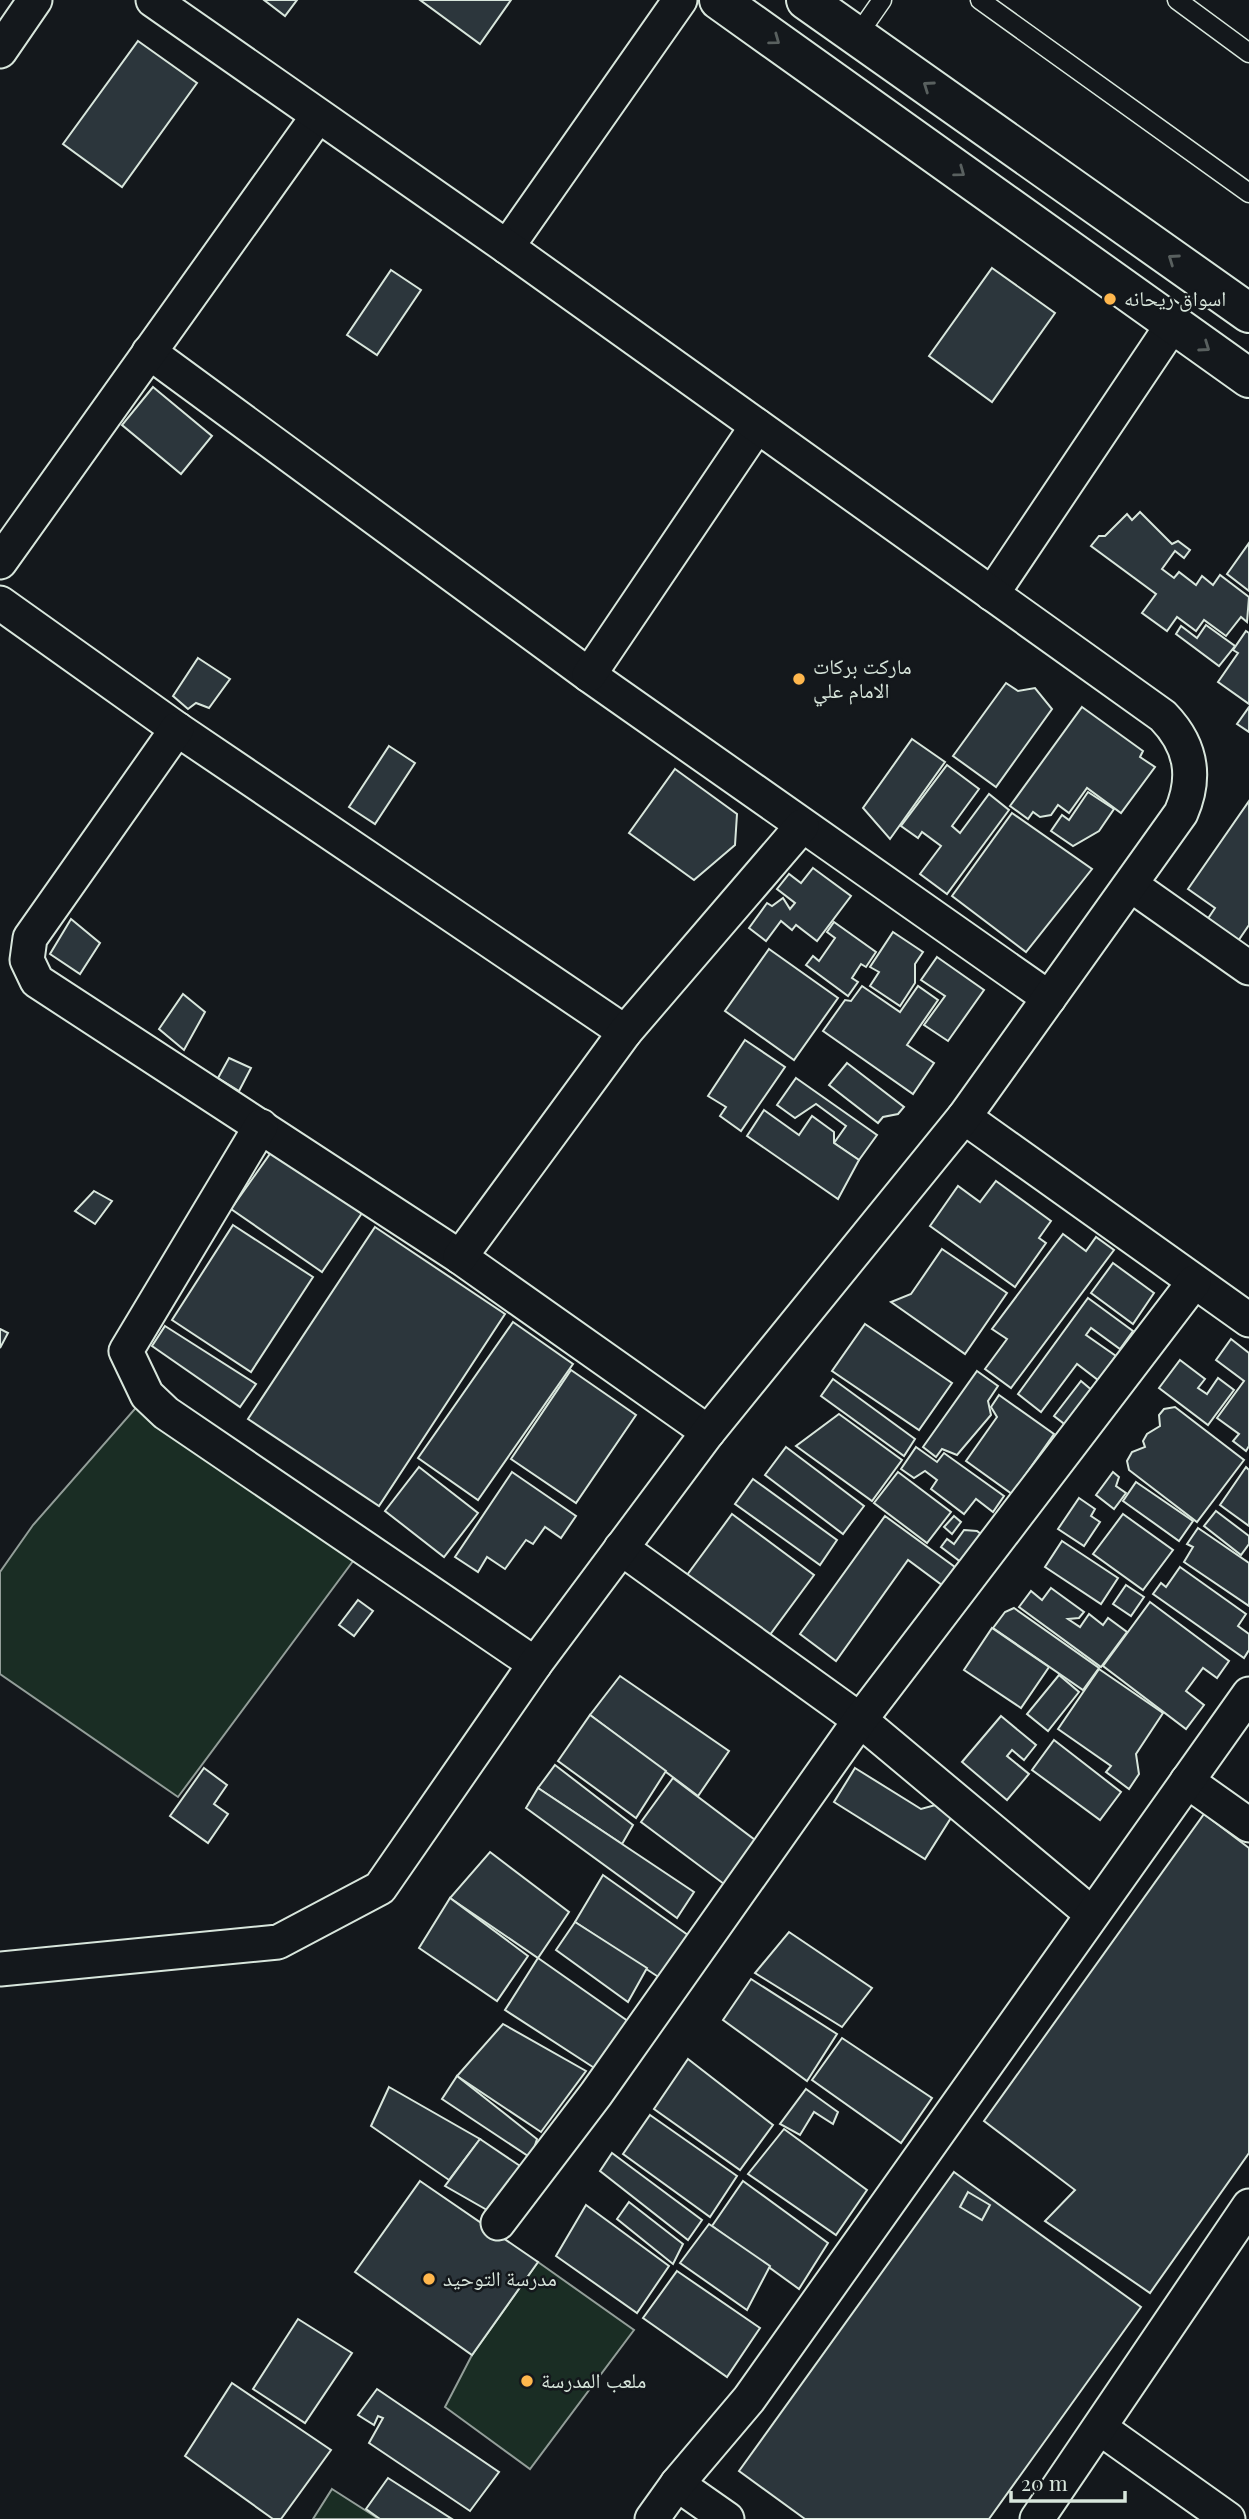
<svg xmlns="http://www.w3.org/2000/svg" width="1249" height="2519" font-family="'Playfair Display','Noto Naskh Arabic',serif">
<rect width="100%" height="100%" fill="#14181c"/>
<g fill="#1a2d24" stroke="#939e99" stroke-width="2">
<polygon points="147,1395 362,1549 178,1797 0,1674 0,1572 33,1525"/>
<polygon points="538,2262 634,2330 530,2469 445,2407 472,2355"/>
<polygon points="332,2489 379,2519 313,2519"/>
</g>
<g fill="#2c363c" stroke="#d8e6dc" stroke-width="2">
<polygon points="264,0 297,0 285,16"/>
<polygon points="420,0 511,0 480,44"/>
<polygon points="138,41 197,83 122,187 63,144"/>
<polygon points="992,268 1055,313 992,402 929,356"/>
<polygon points="391,270 421,290 377,355 347,335"/>
<polygon points="153,387 212,436 181,474 122,425"/>
<polygon points="1140,512 1172,544 1178,541 1190,550 1184,558 1175,551 1162,569 1174,578 1179,572 1196,585 1202,576 1213,585 1220,575 1249,597 1247,622 1241,617 1226,636 1204,620 1196,631 1177,617 1167,631 1142,613 1156,594 1091,546 1099,536 1105,536 1127,514 1132,520"/>
<polygon points="1249,543 1249,591 1227,574"/>
<polygon points="1206,625 1235,646 1219,666 1176,634 1181,626 1197,638"/>
<polygon points="1246,631 1249,633 1249,704 1218,682 1238,653 1233,650"/>
<polygon points="198,658 230,679 209,708 196,703 188,709 173,696"/>
<polygon points="1006,683 1018,691 1035,688 1052,709 996,787 953,756"/>
<polygon points="1082,707 1143,751 1140,757 1155,767 1121,813 1087,788 1069,813 1058,805 1051,815 1040,817 1033,812 1028,819 1010,806"/>
<polygon points="1249,707 1249,732 1237,724"/>
<polygon points="912,739 945,762 890,839 863,808"/>
<polygon points="389,746 415,763 375,824 349,807"/>
<polygon points="947,765 979,789 952,826 960,833 989,794 1009,810 947,894 920,874 941,846 922,832 918,838 901,826"/>
<polygon points="675,769 737,814 735,845 694,880 629,833"/>
<polygon points="1088,792 1114,809 1099,831 1073,846 1051,831 1062,815 1069,820"/>
<polygon points="1249,801 1249,925 1238,941 1207,920 1215,908 1188,889"/>
<polygon points="1012,813 1092,869 1026,952 952,896"/>
<polygon points="813,868 851,896 817,941 796,925 792,930 781,921 766,941 749,928 767,903 772,906 783,898 790,909 795,903 777,889 789,874 801,883"/>
<polygon points="71,919 100,943 80,974 50,954"/>
<polygon points="834,922 876,952 866,967 861,964 852,978 858,982 848,996 806,965 813,956 819,961 835,938 827,932"/>
<polygon points="893,932 923,952 915,964 915,983 900,1006 870,986 879,972 870,967"/>
<polygon points="769,949 838,998 794,1060 725,1011"/>
<polygon points="937,957 984,990 948,1041 924,1025 945,996 921,980"/>
<polygon points="862,986 900,1012 918,986 938,1000 907,1045 934,1063 913,1094 823,1031 845,1000 851,1001"/>
<polygon points="183,994 205,1012 184,1050 159,1029"/>
<polygon points="745,1040 785,1067 741,1131 720,1116 726,1107 708,1096"/>
<polygon points="229,1058 251,1068 239,1091 218,1078"/>
<polygon points="847,1063 904,1107 898,1114 883,1117 878,1123 829,1085"/>
<polygon points="796,1078 877,1135 859,1160 834,1143 846,1126 816,1104 795,1118 777,1105"/>
<polygon points="764,1110 799,1135 812,1116 834,1132 834,1143 859,1160 838,1199 747,1136"/>
<polygon points="272,1151 362,1213 322,1272 231,1209"/>
<polygon points="996,1181 1051,1221 1039,1238 1046,1243 1015,1287 930,1226 958,1186 980,1202"/>
<polygon points="94,1191 112,1201 95,1224 75,1211"/>
<polygon points="233,1225 313,1277 251,1372 172,1320"/>
<polygon points="375,1227 505,1314 379,1506 248,1419"/>
<polygon points="1063,1234 1086,1251 1096,1237 1114,1250 1011,1388 985,1369 1007,1339 992,1329"/>
<polygon points="942,1249 1007,1293 965,1354 891,1302 911,1294"/>
<polygon points="1113,1263 1154,1293 1133,1324 1091,1293"/>
<polygon points="1088,1298 1133,1331 1120,1349 1091,1328 1086,1335 1116,1356 1098,1380 1077,1364 1041,1412 1018,1394"/>
<polygon points="513,1322 573,1364 478,1500 418,1458"/>
<polygon points="865,1324 952,1383 919,1430 832,1371"/>
<polygon points="165,1326 256,1384 240,1407 152,1346"/>
<polygon points="0,1329 8,1333 0,1348"/>
<polygon points="1231,1339 1249,1353 1249,1446 1246,1451 1233,1441 1239,1434 1217,1418 1244,1381 1216,1360"/>
<polygon points="1180,1360 1205,1379 1198,1388 1207,1394 1218,1378 1234,1390 1208,1425 1159,1388"/>
<polygon points="571,1370 636,1415 576,1503 511,1459"/>
<polygon points="977,1371 998,1386 988,1401 991,1415 957,1455 942,1449 936,1457 923,1447"/>
<polygon points="833,1379 915,1439 904,1456 821,1396"/>
<polygon points="1081,1381 1094,1392 1067,1426 1054,1416"/>
<polygon points="999,1395 1054,1434 1012,1494 966,1461 997,1417 991,1407"/>
<polygon points="1175,1407 1244,1460 1197,1522 1129,1470 1127,1461 1132,1452 1145,1447 1143,1441 1147,1434 1160,1426 1159,1415 1164,1409"/>
<polygon points="839,1414 902,1460 872,1501 796,1446"/>
<polygon points="786,1447 864,1506 843,1534 765,1475"/>
<polygon points="916,1447 937,1462 944,1453 1004,1496 993,1512 976,1499 964,1514 931,1489 937,1480 925,1471 914,1478 901,1469"/>
<polygon points="419,1467 478,1513 444,1557 385,1511"/>
<polygon points="1246,1467 1249,1470 1249,1526 1220,1505"/>
<polygon points="512,1472 576,1516 561,1538 545,1527 533,1544 526,1540 505,1569 487,1557 478,1572 455,1557"/>
<polygon points="898,1472 951,1512 927,1543 874,1503"/>
<polygon points="1113,1472 1119,1477 1116,1486 1126,1493 1114,1509 1096,1495"/>
<polygon points="753,1479 837,1540 820,1565 735,1504"/>
<polygon points="1136,1482 1193,1521 1179,1541 1123,1501"/>
<polygon points="1079,1498 1095,1509 1091,1516 1100,1522 1084,1546 1058,1529"/>
<polygon points="1216,1511 1249,1536 1249,1544 1241,1555 1204,1526"/>
<polygon points="732,1514 814,1575 769,1636 687,1575"/>
<polygon points="1123,1514 1173,1550 1143,1590 1093,1554"/>
<polygon points="885,1516 959,1570 946,1588 908,1560 836,1661 800,1634"/>
<polygon points="954,1516 961,1522 952,1534 944,1527"/>
<polygon points="1198,1528 1249,1563 1249,1606 1184,1562 1193,1547 1187,1544"/>
<polygon points="964,1530 977,1531 990,1541 970,1569 941,1547 947,1539 954,1544"/>
<polygon points="1062,1541 1118,1578 1101,1604 1045,1567"/>
<polygon points="1180,1567 1246,1614 1238,1626 1249,1634 1249,1650 1244,1658 1153,1594 1161,1583 1166,1587"/>
<polygon points="1126,1585 1144,1597 1131,1616 1113,1604"/>
<polygon points="1051,1588 1084,1612 1079,1618 1068,1619 1080,1627 1089,1614 1103,1625 1108,1618 1127,1632 1101,1667 1019,1607 1031,1591 1042,1600"/>
<polygon points="358,1600 373,1611 354,1636 339,1625"/>
<polygon points="1150,1602 1229,1661 1217,1678 1203,1668 1186,1691 1204,1705 1186,1729 1103,1666"/>
<polygon points="1014,1608 1099,1668 1083,1690 993,1628 1005,1612"/>
<polygon points="992,1628 1049,1667 1021,1708 964,1670"/>
<polygon points="1099,1669 1163,1713 1136,1754 1139,1774 1129,1789 1106,1772 1111,1766 1058,1729"/>
<polygon points="1059,1675 1079,1692 1048,1731 1027,1714"/>
<polygon points="620,1676 729,1751 698,1796 590,1715"/>
<polygon points="590,1715 666,1771 636,1818 558,1761"/>
<polygon points="1001,1716 1036,1745 1024,1760 1012,1750 1007,1756 1029,1774 1007,1800 962,1762"/>
<polygon points="1054,1740 1121,1792 1100,1820 1032,1770"/>
<polygon points="555,1765 633,1825 622,1844 538,1788"/>
<polygon points="204,1768 227,1785 214,1804 228,1814 208,1843 170,1816"/>
<polygon points="855,1768 921,1809 939,1804 954,1813 925,1859 834,1802"/>
<polygon points="673,1778 759,1843 724,1884 641,1822"/>
<polygon points="538,1788 694,1892 677,1918 526,1808"/>
<polygon points="1204,1814 1249,1848 1249,2153 1150,2293 1045,2221 1075,2190 984,2121"/>
<polygon points="490,1852 569,1912 538,1958 450,1898"/>
<polygon points="603,1875 695,1940 666,1982 575,1922"/>
<polygon points="450,1898 528,1956 497,2001 419,1948"/>
<polygon points="575,1922 647,1968 628,2002 556,1950"/>
<polygon points="789,1932 872,1988 842,2027 755,1973"/>
<polygon points="538,1958 632,2024 599,2071 505,2010"/>
<polygon points="751,1979 837,2034 807,2081 723,2020"/>
<polygon points="503,2024 586,2071 541,2132 457,2076"/>
<polygon points="842,2038 932,2098 901,2143 812,2080"/>
<polygon points="688,2059 773,2125 740,2170 654,2109"/>
<polygon points="457,2076 537,2139 531,2158 442,2099"/>
<polygon points="389,2087 480,2139 449,2180 371,2126"/>
<polygon points="806,2089 838,2112 833,2124 814,2112 800,2135 780,2124"/>
<polygon points="650,2115 737,2176 710,2217 623,2154"/>
<polygon points="784,2129 867,2190 836,2235 748,2174"/>
<polygon points="480,2139 526,2170 494,2214 445,2186"/>
<polygon points="612,2153 702,2220 688,2240 600,2171"/>
<polygon points="954,2172 1141,2307 989,2519 805,2519 739,2471"/>
<polygon points="420,2181 538,2262 472,2355 355,2272"/>
<polygon points="743,2181 828,2243 799,2289 712,2226"/>
<polygon points="968,2192 990,2205 982,2220 960,2207"/>
<polygon points="629,2202 683,2244 673,2264 617,2219"/>
<polygon points="586,2205 669,2266 637,2313 556,2256"/>
<polygon points="709,2224 770,2266 747,2310 680,2263"/>
<polygon points="677,2271 760,2328 727,2377 643,2318"/>
<polygon points="298,2319 352,2353 305,2423 253,2389"/>
<polygon points="232,2383 331,2450 281,2519 273,2519 185,2456"/>
<polygon points="377,2389 499,2472 470,2511 369,2443 383,2418 378,2416 374,2425 358,2415"/>
<polygon points="388,2478 452,2519 380,2519 366,2509"/>
</g>
<g fill="none" stroke-linecap="round" stroke-linejoin="round">
<defs>
<g id="lane">
<polyline points="980,0 1249,193"/>
<polyline points="1177,0 1249,53"/>
<polyline points="857,36 882,0"/>
</g>
<g id="street">
<polyline points="0,51 35,0"/>
<polyline points="507,247 680,0"/>
<polyline points="149,352 589,675 1049,998"/>
<polyline points="0,562 318,116"/>
<polyline points="992,594 1173,324"/>
<polyline points="0,603 177,729 625,1032"/>
<polyline points="589,675 757,426"/>
<polyline points="177,729 30,938 27,960 37,981 460,1257 708,1432"/>
<polyline points="1131,885 1249,968"/>
<polyline points="964,1117 1249,1320"/>
<polyline points="261,1126 126,1351 147,1395 166,1413 535,1664"/>
<polyline points="460,1257 625,1032 802,826"/>
<polyline points="621,1548 860,1720 1092,1914"/>
<polyline points="1187,1781 1249,1825"/>
<path d="M0 1969 278 1942 380 1888 535 1664 708 1432 964 1117 1181 813C1197 776 1191 745 1163 716L507 247 153 0"/>
<polyline points="498,2223 596,2094 860,1720 1194,1282"/>
<polyline points="1100,2428 1228,2519"/>
<polyline points="677,2484 727,2519"/>
<polyline points="652,2519 677,2484 749,2399 1249,1694"/>
<polyline points="1037,2519 1249,2206"/>
</g>
<g id="secondary">
<polyline points="719,0 1249,378"/>
<polyline points="806,0 1249,313"/>
</g>
</defs>
<use href="#lane" stroke="#d8e6dc" stroke-width="21"/>
<use href="#street" stroke="#d8e6dc" stroke-width="37"/>
<use href="#secondary" stroke="#d8e6dc" stroke-width="42"/>
<use href="#lane" stroke="#14181c" stroke-width="18"/>
<use href="#street" stroke="#14181c" stroke-width="33"/>
<use href="#secondary" stroke="#14181c" stroke-width="38"/>
</g>
<defs><path id="oneway-chevron" d="M-2-3.5L2.5 0L-2 3.5" fill="none" stroke-width="1.6" stroke-linecap="round" stroke-linejoin="round" transform="scale(1.75)"/></defs>
<g stroke="#59605f">
<use href="#oneway-chevron" transform="translate(775 40) rotate(36)"/>
<use href="#oneway-chevron" transform="translate(928 86) rotate(-145)"/>
<use href="#oneway-chevron" transform="translate(960 172) rotate(36)"/>
<use href="#oneway-chevron" transform="translate(1173 259) rotate(-145)"/>
<use href="#oneway-chevron" transform="translate(1205 347) rotate(35)"/>
</g>
<g fill="#ffb74d" stroke="#14181c" stroke-width="2.5">
<circle cx="1110" cy="299" r="7"/>
<circle cx="799" cy="679" r="7"/>
<circle cx="429" cy="2279" r="7"/>
<circle cx="527" cy="2381" r="7"/>
</g>
<g text-anchor="middle" stroke-width="5" stroke-linejoin="round" paint-order="stroke">
<g font-size="21" fill="#d8e6dc" stroke="#14181c" text-anchor="start">
<text x="1124" y="306">اسواق ريحانه</text>
<text x="813" y="674">ماركت بركات<tspan x="813" dy="24">الامام علي</tspan></text>
<text x="443" y="2286">مدرسة التوحيد</text>
<text x="541" y="2388">ملعب المدرسة</text>
</g>
</g>
<path d="M1011 2491v10h114v-10" fill="none" stroke="#d8e6dc" stroke-width="3.5"/>
<text x="1021" y="2491" font-size="21" fill="#d8e6dc" stroke="#14181c" stroke-width="5" paint-order="stroke">20 m</text>
</svg>
